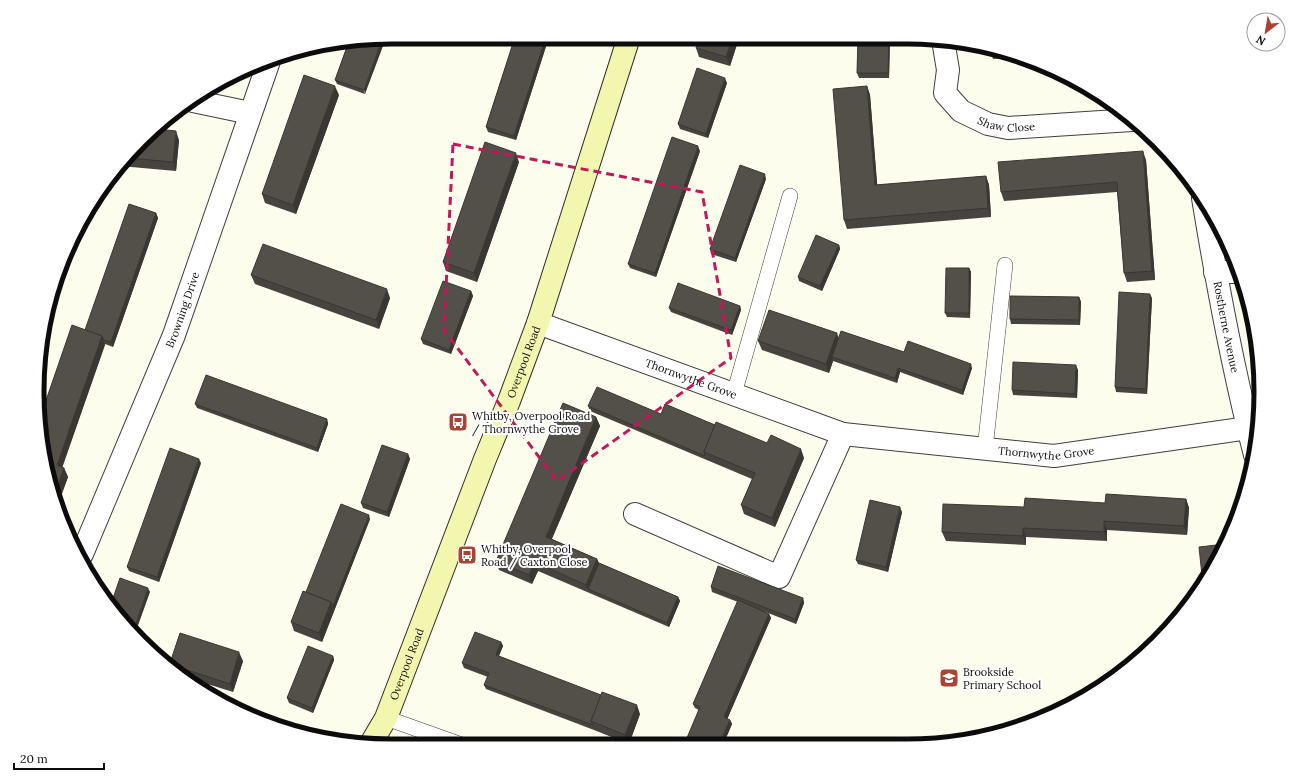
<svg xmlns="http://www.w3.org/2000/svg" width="1298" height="783" font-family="Lora,serif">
<rect width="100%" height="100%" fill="#fdfded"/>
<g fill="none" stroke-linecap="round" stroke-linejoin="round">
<defs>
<g id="lane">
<polyline points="734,394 790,196"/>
<polyline points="985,449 1005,265"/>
<polyline points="386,718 462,745"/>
</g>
<g id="street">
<path id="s1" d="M943 40 948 70 945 93 961 111 988 124 1008 128 1132 120"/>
<polyline points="193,101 250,113"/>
<path id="s2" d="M1203 198C1217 284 1233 370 1255 455"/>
<polyline points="1215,272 1239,272"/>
<path id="s3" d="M538 323 843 434 1054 456 1248 428"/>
<polyline points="635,514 779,577 843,434"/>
<path id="s4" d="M82 554 174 335 269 61"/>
</g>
<g id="secondary">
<path id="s5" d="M370 745 386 718 485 459 509 401 538 323 629 37"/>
</g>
</defs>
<use href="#lane" stroke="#3f3f3f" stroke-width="16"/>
<use href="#street" stroke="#3f3f3f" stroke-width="24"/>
<use href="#secondary" stroke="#2e2e2e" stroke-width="24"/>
<use href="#lane" stroke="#fff" stroke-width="15"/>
<use href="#street" stroke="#fff" stroke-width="22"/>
<use href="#secondary" stroke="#f2f6ae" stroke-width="22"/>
</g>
<g fill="#47443f">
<polygon points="515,37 549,37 516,140 488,132 486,127"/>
<polygon points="739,38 730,66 699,57 696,48"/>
<polygon points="858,38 890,38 889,78 859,78 857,73"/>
<polygon points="348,44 365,94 337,84 335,80"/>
<polygon points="990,50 1021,56 1024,57 993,59"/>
<polygon points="727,83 708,138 680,129 678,124"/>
<polygon points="867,86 870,95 877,185 986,176 989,185 991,217 847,229 844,220"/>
<polygon points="339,95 296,214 265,203 262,194"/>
<polygon points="157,129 179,140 176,171 120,166"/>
<polygon points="700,151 656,277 630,268 628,264"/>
<polygon points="1146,160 1155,280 1127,282 1124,273 1117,192 1004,201 1001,192"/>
<polygon points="519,162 477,282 446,271 443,262"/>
<polygon points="766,179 736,262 711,254 710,249"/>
<polygon points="156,213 158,218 113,347 105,344 62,467 64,468 68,477 57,507 56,505 85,330"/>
<polygon points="839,245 840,249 822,291 799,281 798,277"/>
<polygon points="969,268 971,272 970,318 947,317 945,313"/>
<polygon points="251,275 390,298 379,329 255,284"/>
<polygon points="471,291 473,296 451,354 423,344 421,339"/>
<polygon points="1079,297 1081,302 1080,325 1011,324 1010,319"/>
<polygon points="1152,298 1147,394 1116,392 1115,387"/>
<polygon points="740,306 741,310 732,335 671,312 669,308"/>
<polygon points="838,338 904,352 972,368 963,395 900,372 897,383 833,361 829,373 762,350 758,341"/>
<polygon points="1078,370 1077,398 1013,395 1012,390"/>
<polygon points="195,404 327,419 328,424 318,452 197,408"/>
<polygon points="588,406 661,414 715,425 767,443 804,458 775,527 744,514 741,505 752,479 590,411"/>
<polygon points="596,417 600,426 552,539 597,559 599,563 678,597 680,601 669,627 538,571 532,584 499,570 496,561"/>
<polygon points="408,454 410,459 389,517 363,508 361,503"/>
<polygon points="201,463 159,582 129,571 127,567"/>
<polygon points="1186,499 1189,508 1187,535 1107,530 1107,541 1026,537 1026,545 946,541 942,532 1105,503"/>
<polygon points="902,512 888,572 858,564 856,560"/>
<polygon points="370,519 322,642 294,631 291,622 306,592"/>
<polygon points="711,587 803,598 804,603 796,624 763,611 769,614 771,618 727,719 730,720 732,724 723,745 684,745 699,710 695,708 693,704 738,602 712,592"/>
<polygon points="501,642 503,646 499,656 640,714 629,744 594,730 486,689 484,685 488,677 464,668 462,663"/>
<polygon points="333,656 334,660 313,713 289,703 287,698"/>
<polygon points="243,661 233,692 185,677 170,663"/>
</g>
<g fill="#3a3733">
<polygon points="546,37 549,37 516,140 514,136"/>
<polygon points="733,37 739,38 730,66 726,57"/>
<polygon points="386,38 365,94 364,90 382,39"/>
<polygon points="889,38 890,38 889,78 888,73"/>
<polygon points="725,78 727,83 708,138 706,134"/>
<polygon points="335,86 339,95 296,214 293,205"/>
<polygon points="867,86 870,95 878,194 875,185"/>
<polygon points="176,131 179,140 176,171 173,162"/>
<polygon points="698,146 700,151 656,277 655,273"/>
<polygon points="1143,151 1146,160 1155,280 1152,271"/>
<polygon points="516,153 519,162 477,282 474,273"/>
<polygon points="765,174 766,179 736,262 735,258"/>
<polygon points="986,176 989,185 991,217 988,208"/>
<polygon points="156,213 158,218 113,347 111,342"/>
<polygon points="839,245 840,249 822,291 820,286"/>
<polygon points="969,268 971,272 970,318 969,313"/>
<polygon points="387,289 390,298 379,329 376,320"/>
<polygon points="471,291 473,296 451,354 449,350"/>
<polygon points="1150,294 1152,298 1147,394 1146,389"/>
<polygon points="1079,297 1081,302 1080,325 1079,320"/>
<polygon points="740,306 741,310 732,335 731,330"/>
<polygon points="837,333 840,342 832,357 833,361 829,373 826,364"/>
<polygon points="102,336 105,345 60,474 57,465"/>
<polygon points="971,364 972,368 963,395 962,390"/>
<polygon points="1076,365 1078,370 1077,398 1075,394"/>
<polygon points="898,368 900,372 897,383 895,378"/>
<polygon points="596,417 600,426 549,545 546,537"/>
<polygon points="327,419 328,424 318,452 317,448"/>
<polygon points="801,449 804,458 775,527 772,518"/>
<polygon points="408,454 410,459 389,517 387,512"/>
<polygon points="199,459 201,463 159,582 157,577"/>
<polygon points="64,468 68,477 57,507 56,505 54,496"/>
<polygon points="1186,499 1189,508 1187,535 1184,526"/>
<polygon points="900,507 902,512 888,572 886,567"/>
<polygon points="369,515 370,519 334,611 333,606"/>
<polygon points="1104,521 1107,530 1107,541 1104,532"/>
<polygon points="1023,528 1026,537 1026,545 1023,536"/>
<polygon points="597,559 601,568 588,589 586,585"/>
<polygon points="535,562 538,571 532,584 529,575"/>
<polygon points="148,588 150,592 136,631 134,629"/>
<polygon points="678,597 680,601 669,627 667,623"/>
<polygon points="803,598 804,603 796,624 795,619"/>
<polygon points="331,602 334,611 322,642 319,633"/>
<polygon points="769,614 771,618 726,722 724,717"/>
<polygon points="501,642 503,646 497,660 496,655"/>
<polygon points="239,652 243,661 233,692 230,684"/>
<polygon points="333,656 334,660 313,713 312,708"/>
<polygon points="637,705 640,714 629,744 625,735"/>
<polygon points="730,720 732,724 723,745 719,745"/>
</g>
<g fill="#534f49" stroke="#3a3733">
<polygon points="515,37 546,37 514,136 486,127"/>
<polygon points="699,37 733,37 726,57 696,48"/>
<polygon points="858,38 889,38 888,73 857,73"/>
<polygon points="382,39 364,90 335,80 348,44"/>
<polygon points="697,68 725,78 706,134 678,124"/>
<polygon points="304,75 335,86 293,205 262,194"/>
<polygon points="867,86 875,185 986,176 988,208 844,220 833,89"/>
<polygon points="157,129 176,131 173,162 128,158"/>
<polygon points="672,137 698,146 655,273 628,264"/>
<polygon points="485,142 516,153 474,273 443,262"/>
<polygon points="1143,151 1152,271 1124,273 1117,182 1001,192 998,162"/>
<polygon points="740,165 765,174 735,258 710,249"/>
<polygon points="129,204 156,213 111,342 104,340 102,336 85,330"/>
<polygon points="816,235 839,245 820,286 798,277"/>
<polygon points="263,244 387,289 376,320 251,275"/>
<polygon points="946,268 969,268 969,313 945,313"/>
<polygon points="443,281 471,291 449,350 421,339"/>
<polygon points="678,283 740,306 731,330 669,308"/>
<polygon points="1119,292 1150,294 1146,389 1115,387"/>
<polygon points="1010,296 1079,297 1079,320 1010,319"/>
<polygon points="769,310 837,333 826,364 758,341"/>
<polygon points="72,325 102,336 57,465 64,468 54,496 41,415"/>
<polygon points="841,331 904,352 908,341 971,364 962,390 898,368 895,378 832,357"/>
<polygon points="1013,362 1076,365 1075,394 1012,390"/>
<polygon points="206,375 327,419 317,448 195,404"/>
<polygon points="597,387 661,414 665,404 715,425 704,452 705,456 588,406"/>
<polygon points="563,403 596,417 546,537 597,559 586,585 535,562 529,575 496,561"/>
<polygon points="716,422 767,443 771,435 801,449 772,518 741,505 755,473 704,452"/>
<polygon points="382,445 408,454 387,512 361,503"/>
<polygon points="170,448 199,459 157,577 127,567"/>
<polygon points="1106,494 1186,499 1184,526 1104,521 1104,532 1023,528 1023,536 942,532 943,504 1024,507 1025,498 1105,503"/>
<polygon points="870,500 900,507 886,567 856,560"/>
<polygon points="341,504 369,515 333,606 331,602 306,592"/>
<polygon points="1225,544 1203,585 1199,547"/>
<polygon points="599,563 678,597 667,623 588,589"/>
<polygon points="718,566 803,598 795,619 711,587"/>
<polygon points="120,578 148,588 134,629 110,607"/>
<polygon points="303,591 331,602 319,633 291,622"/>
<polygon points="738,600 769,614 724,717 730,720 719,745 684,745 700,707 693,704"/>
<polygon points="475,632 501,642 496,655 601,695 591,721 593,725 484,685 489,673 462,663"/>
<polygon points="180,633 239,652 230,684 172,665 170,663"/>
<polygon points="308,646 333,656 312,708 287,698"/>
<polygon points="602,692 637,705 625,735 591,721"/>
</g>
<path fill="none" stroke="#c2185b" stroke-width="3" stroke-dasharray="8 5" stroke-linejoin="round" d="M453 144 702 192 731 358 557 481 444 330Z"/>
<defs>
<symbol id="bus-square" viewBox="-11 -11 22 22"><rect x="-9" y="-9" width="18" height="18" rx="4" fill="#ac4233" stroke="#fff"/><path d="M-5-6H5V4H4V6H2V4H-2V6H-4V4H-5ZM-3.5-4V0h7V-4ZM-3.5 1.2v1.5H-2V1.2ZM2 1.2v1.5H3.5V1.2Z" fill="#fff"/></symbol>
<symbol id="school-square" viewBox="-11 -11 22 22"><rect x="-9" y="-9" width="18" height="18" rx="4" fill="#ac4233" stroke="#fff"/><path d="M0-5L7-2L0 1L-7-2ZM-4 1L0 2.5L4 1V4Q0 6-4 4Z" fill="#fff"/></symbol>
</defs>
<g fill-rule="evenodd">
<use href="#bus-square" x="447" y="411" width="22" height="22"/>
<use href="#bus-square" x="456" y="544" width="22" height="22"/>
<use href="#school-square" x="938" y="667" width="22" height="22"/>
</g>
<g text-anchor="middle" stroke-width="4" stroke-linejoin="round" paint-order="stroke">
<g font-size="11" fill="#0c0c0c" stroke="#fff">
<text dy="4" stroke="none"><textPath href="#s1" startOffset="126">Shaw Close</textPath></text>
<text dy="4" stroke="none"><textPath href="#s4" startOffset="264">Browning Drive</textPath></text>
<text dy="4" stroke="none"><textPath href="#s2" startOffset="131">Rostherne Avenue</textPath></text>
<text dy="4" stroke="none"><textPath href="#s5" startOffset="413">Overpool Road</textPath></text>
<text dy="4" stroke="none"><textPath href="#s3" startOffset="163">Thornwythe Grove</textPath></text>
<text dy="4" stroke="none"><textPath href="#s3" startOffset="529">Thornwythe Grove</textPath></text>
<text dy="4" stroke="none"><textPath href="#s5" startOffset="89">Overpool Road</textPath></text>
</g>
<g font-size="11" fill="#0c0c0c" stroke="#fff" text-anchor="start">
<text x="472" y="420">Whitby, Overpool Road<tspan x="472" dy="13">/ Thornwythe Grove</tspan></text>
<text x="481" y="553">Whitby, Overpool<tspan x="481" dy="13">Road / Caxton Close</tspan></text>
<text x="963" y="676">Brookside<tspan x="963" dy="13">Primary School</tspan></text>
</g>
</g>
<path d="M0 0H1298V783H0ZM391 44H907A347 347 0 0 1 1254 391V392A347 347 0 0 1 907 739H391A347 347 0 0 1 44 392V391A347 347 0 0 1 391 44Z" fill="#fff" fill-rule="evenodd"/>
<path fill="none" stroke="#0c0c0c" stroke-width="5" d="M391 44H907A347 347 0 0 1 1254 391V392A347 347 0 0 1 907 739H391A347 347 0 0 1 44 392V391A347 347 0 0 1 391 44Z"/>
<g transform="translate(1266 32) rotate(211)"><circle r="19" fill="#ffffff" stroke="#9e9e9e"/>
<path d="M0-3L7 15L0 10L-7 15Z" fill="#ac4233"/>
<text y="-6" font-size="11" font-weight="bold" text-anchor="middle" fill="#0c0c0c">N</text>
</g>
<path d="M14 763v6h90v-6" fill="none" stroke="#0c0c0c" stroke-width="2"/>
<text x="20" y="763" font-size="12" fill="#0c0c0c" stroke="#ffffff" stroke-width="3" paint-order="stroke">20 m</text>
</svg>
